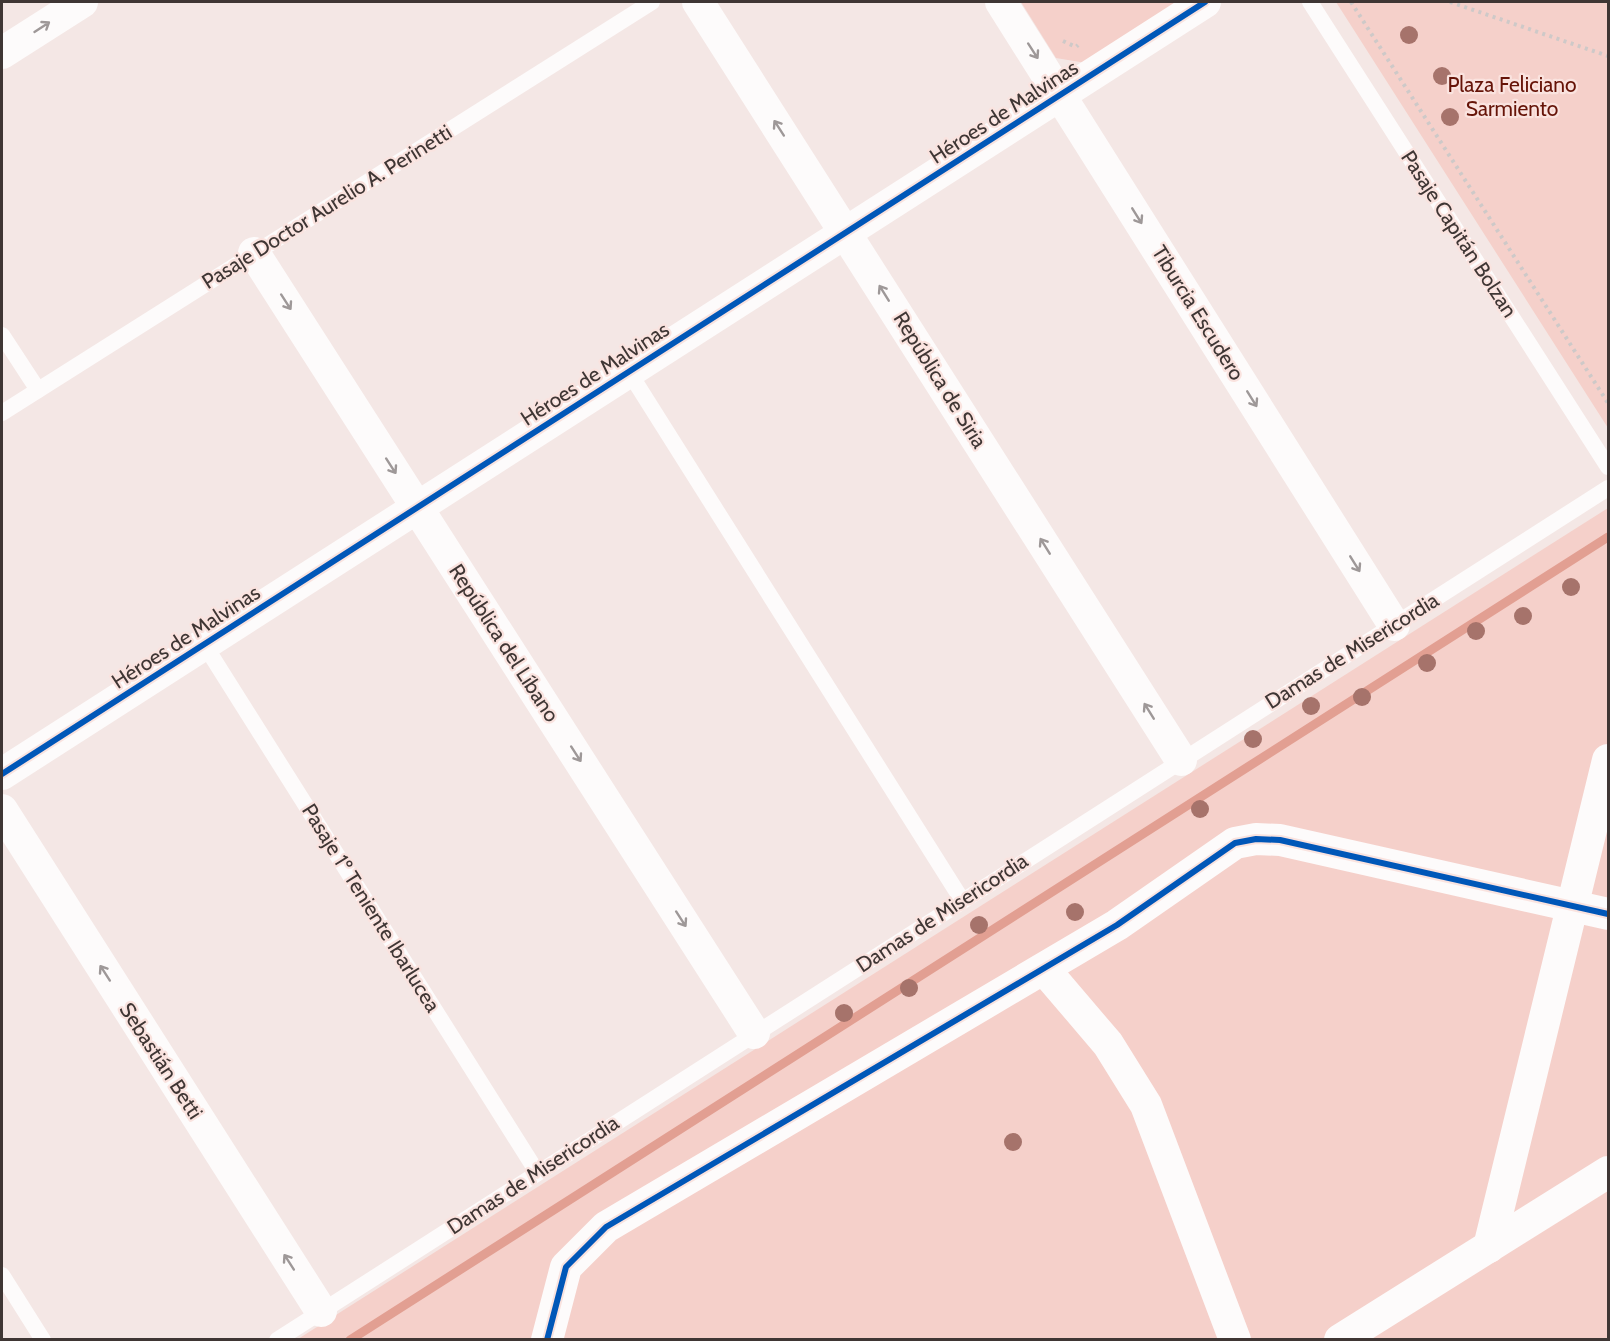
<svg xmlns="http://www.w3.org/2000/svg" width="1610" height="1341" font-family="Cabin,sans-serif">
<rect width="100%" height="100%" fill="#f4e7e5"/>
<g fill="#f5d0ca">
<polygon points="1021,2 1182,2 1086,63 1056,58"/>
<polygon points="1336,2 1608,2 1608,429 1608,428"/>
<polygon points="1608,508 1608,1339 298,1339"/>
</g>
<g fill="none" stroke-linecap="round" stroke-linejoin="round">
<polyline stroke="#e29f92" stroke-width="9" points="350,1340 1608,537"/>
<g stroke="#cec9c8" stroke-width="4" stroke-dasharray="3 4.5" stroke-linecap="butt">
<polyline points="1351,2 1608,403"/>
<polyline points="1450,2 1608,56"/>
<polyline points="1063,41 1076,47 1078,45"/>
</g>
<g stroke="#fdfbfb" stroke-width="16">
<polyline points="1310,2 1608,467"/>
<polyline points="2,335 38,390"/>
<polyline points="629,372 962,900"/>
<polyline points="2,413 652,2"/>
<polyline points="204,644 537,1172"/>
<polyline points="2,1275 43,1340"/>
<polyline points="277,1340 1608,488"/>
</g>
<g stroke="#fdfbfb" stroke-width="32">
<polyline points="698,2 1181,760"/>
<polyline points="1001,2 1394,625"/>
<polyline points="2,53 82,2"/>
<polyline points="254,253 754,1033"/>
<polyline points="2,774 1205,2"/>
<polyline points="2,810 321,1311"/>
<polyline points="1044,969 1108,1044 1146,1105 1235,1340"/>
<polyline points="1489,1247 1608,760"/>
<polyline points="547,1340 566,1267 606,1227 1117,925 1235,843 1256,839 1280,840 1608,914"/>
<polyline points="1340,1340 1608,1172"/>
</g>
<defs>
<g id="cycleway">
<polyline points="2,774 1205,2"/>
<polyline points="547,1340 566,1267 606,1227 1117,925 1235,843 1256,839 1280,840 1608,914"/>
</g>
</defs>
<use href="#cycleway" stroke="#fae3df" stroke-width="10"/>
<use href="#cycleway" stroke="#0057b8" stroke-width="6"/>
</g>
<g fill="#a6736b">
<circle cx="1409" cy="35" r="9"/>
<circle cx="1442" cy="76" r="9"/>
<circle cx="1450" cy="117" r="9"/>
<circle cx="1571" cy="587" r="9"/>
<circle cx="1523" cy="616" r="9"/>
<circle cx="1476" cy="631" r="9"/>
<circle cx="1427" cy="663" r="9"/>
<circle cx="1362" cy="697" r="9"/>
<circle cx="1311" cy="706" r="9"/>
<circle cx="1253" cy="739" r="9"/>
<circle cx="1200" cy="809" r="9"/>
<circle cx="1075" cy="912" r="9"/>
<circle cx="979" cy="925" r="9"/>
<circle cx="909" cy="988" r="9"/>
<circle cx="844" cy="1013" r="9"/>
<circle cx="1013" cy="1142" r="9"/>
</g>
<defs><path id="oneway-shaft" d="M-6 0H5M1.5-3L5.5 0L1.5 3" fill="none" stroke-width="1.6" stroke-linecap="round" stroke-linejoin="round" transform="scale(1.5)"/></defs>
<g stroke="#9e9898">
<use href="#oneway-shaft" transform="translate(42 27) rotate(-33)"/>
<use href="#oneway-shaft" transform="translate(1033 51) rotate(57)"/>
<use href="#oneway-shaft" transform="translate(779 128) rotate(-123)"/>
<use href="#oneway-shaft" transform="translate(1137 216) rotate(58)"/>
<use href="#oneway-shaft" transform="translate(884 293) rotate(-122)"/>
<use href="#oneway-shaft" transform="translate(286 302) rotate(57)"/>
<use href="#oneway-shaft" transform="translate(1252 399) rotate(58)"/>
<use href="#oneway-shaft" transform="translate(391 466) rotate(57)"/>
<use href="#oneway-shaft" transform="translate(1045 546) rotate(-122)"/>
<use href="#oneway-shaft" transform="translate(1355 564) rotate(58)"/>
<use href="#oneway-shaft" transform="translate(1149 711) rotate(-122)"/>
<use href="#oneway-shaft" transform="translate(576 754) rotate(57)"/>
<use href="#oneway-shaft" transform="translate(681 919) rotate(57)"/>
<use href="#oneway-shaft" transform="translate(105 973) rotate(-123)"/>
<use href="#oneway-shaft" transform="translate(289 1262) rotate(-123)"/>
</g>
<g text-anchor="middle" stroke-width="4.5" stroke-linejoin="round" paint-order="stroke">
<g font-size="21" fill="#661408" stroke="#fae3df">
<text x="1512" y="92">Plaza Feliciano<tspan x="1512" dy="24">Sarmiento</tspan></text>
</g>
<g font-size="21" fill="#3f3634" stroke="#fae3df">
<text transform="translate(1004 112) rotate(-33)" y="7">Héroes de Malvinas</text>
<text transform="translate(327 207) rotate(-32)" y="7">Pasaje Doctor Aurelio A. Perinetti</text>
<text transform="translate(1459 234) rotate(57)" y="7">Pasaje Capitán Bolzan</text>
<text transform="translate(1198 313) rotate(58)" y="7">Tiburcia Escudero</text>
<text transform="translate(595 374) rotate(-33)" y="7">Héroes de Malvinas</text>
<text transform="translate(940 380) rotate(58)" y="7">República de Siria</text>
<text transform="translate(186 637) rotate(-33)" y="7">Héroes de Malvinas</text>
<text transform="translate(504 643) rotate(57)" y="7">República del Líbano</text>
<text transform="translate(1352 651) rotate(-32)" y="7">Damas de Misericordia</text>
<text transform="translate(371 908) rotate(58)" y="7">Pasaje 1º Teniente Ibarlucea</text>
<text transform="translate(942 913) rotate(-33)" y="7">Damas de Misericordia</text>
<text transform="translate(161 1061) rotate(57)" y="7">Sebastián Betti</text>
<text transform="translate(533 1175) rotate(-33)" y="7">Damas de Misericordia</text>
</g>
</g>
<rect width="1610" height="1341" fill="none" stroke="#3f3634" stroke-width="6"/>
</svg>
